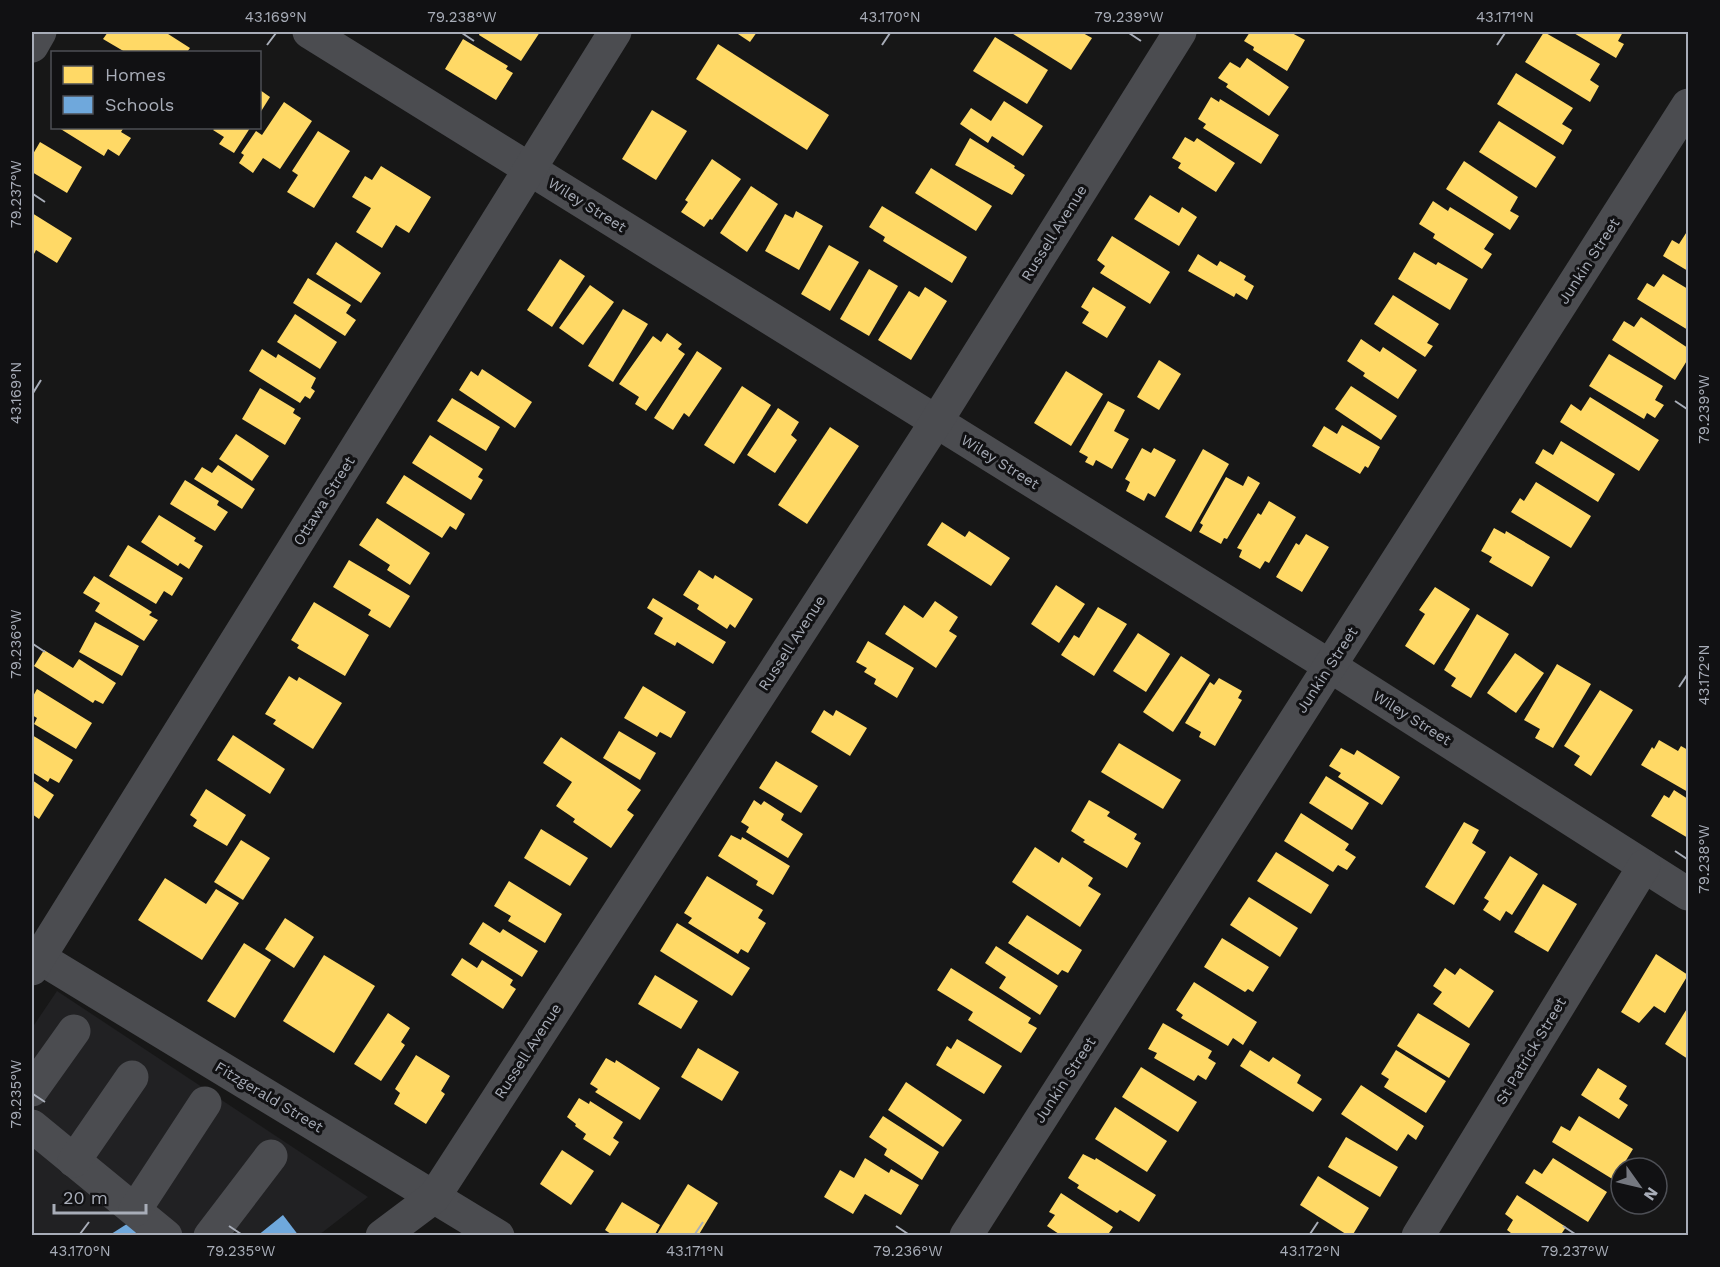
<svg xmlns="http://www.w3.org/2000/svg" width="1720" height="1267" font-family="'Work Sans',sans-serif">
<rect width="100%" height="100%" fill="#171717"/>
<polygon fill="#212123" points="57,991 368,1197 319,1235 32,1236 32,1028"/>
<g fill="#ffd966">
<polygon points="108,32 165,32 190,48 187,52 125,52 103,39"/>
<polygon points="480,32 540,32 521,61 479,35"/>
<polygon points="735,32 757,32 750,42"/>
<polygon points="1010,32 1081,32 1092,38 1071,70"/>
<polygon points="1250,32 1290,32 1305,40 1287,71 1253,50 1254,47 1244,41"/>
<polygon points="1544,32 1600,64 1590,80 1599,86 1590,102 1525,62"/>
<polygon points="1572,32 1623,32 1618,41 1624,44 1616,58"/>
<polygon points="995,37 1048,70 1027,104 973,71"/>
<polygon points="463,39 508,66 506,69 513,73 496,100 445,69"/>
<polygon points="718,44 829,115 807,150 696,79"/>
<polygon points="1247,58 1289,87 1269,116 1226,87 1228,84 1218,78 1230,62 1240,68"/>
<polygon points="1516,73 1573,108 1562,124 1572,130 1563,145 1497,104"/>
<polygon points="260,90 270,97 260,113"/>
<polygon points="1211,97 1219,102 1220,99 1279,135 1261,164 1203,128 1206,124 1198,119"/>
<polygon points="1004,101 1043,126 1023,156 992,136 988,143 960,124 971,108 991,121"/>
<polygon points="284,102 312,121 280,169 263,158 253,173 239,163 244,155 241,153 256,131 262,135"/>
<polygon points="652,110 687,131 656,180 622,159"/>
<polygon points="1499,121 1556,157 1536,188 1479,152"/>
<polygon points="59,128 121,128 123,129 121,132 131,138 119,156 108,149 104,156"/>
<polygon points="215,128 250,128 234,153 219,144 224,137 213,130"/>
<polygon points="318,131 350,151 314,208 287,192 298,175 292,171"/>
<polygon points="1185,137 1194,142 1197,138 1235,163 1216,192 1178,168 1181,163 1172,158"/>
<polygon points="970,138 1015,166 1014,168 1025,175 1012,195 955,165"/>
<polygon points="40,142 82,167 67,193 32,172 32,153 33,154"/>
<polygon points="712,159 741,179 712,220 710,219 704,227 681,212 688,202 685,200"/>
<polygon points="1464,161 1518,197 1510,211 1519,216 1510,230 1446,189"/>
<polygon points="381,166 431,197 409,233 396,225 382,248 356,232 371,208 352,197 365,176 372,180"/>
<polygon points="931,168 992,206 976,231 915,193"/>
<polygon points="751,186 778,204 747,252 720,233"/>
<polygon points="1150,195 1179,213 1182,207 1197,217 1179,246 1134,219"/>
<polygon points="1433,201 1448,211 1450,207 1494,234 1484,249 1492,254 1482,269 1433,238 1435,234 1419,224"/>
<polygon points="882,206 967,257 952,283 883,241 885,237 869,227"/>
<polygon points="796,211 823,226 799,270 765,251 785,214 793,218"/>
<polygon points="32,213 72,238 57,263 36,250 32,258"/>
<polygon points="1688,230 1688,271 1663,256 1672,240 1679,244"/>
<polygon points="1112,236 1170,272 1150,304 1100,273 1105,266 1097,260"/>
<polygon points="336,242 381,273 361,303 316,274"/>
<polygon points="829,245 859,262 830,311 801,294"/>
<polygon points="1414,252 1436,265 1438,262 1468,279 1450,310 1398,279"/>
<polygon points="1198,254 1217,266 1220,261 1246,276 1244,280 1254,286 1247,300 1236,293 1234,297 1188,271"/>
<polygon points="560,259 585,276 552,327 527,310"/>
<polygon points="869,269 898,286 869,336 840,319"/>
<polygon points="1663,274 1688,289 1688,330 1637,299 1647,283 1654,287"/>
<polygon points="308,278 351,305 346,313 356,320 345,336 293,303"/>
<polygon points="590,285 614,302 583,345 559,328"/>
<polygon points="925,287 947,301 911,360 878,340 909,291 919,297"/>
<polygon points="1093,287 1126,307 1107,338 1082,323 1089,312 1081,307"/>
<polygon points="1393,295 1439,324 1427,343 1433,346 1425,357 1374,324"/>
<polygon points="623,309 648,324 613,382 588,366"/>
<polygon points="295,314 337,342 320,369 277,342"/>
<polygon points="1641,317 1688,348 1688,359 1675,380 1612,340 1624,321 1634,327"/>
<polygon points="667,333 682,344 678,349 685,354 646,411 635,404 639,397 619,384 653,336 661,342"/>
<polygon points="1361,339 1380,352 1383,347 1417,370 1398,399 1363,376 1365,373 1347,361"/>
<polygon points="262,349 276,358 278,354 316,378 311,388 315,391 310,399 305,396 300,403 249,371"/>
<polygon points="697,351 722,368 689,417 684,413 673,430 654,418"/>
<polygon points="1609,354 1663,386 1655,400 1664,405 1655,418 1647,413 1644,419 1589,386"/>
<polygon points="1159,360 1181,374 1159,410 1137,397"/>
<polygon points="482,369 532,402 515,428 459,390 471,371 478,376"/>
<polygon points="1066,371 1103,394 1071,446 1034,423"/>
<polygon points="742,386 771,405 734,464 704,445"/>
<polygon points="1351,386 1397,416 1381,440 1335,409"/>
<polygon points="260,388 295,409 293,413 301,418 285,445 242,419"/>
<polygon points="1590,397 1659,440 1639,471 1560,422 1571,404 1581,411"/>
<polygon points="452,398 500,427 486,451 437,421"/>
<polygon points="1108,401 1125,410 1114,431 1129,439 1112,469 1096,460 1093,466 1085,462 1088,457 1079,452"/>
<polygon points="778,408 799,422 791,435 797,440 775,473 747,455"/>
<polygon points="1342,425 1380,447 1368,468 1365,466 1360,474 1312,446 1324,426 1337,434"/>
<polygon points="830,427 859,446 807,524 778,505"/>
<polygon points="236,434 269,456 252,481 219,459"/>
<polygon points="430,435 483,469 478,477 483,480 471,500 412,463"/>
<polygon points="1561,441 1615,474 1598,502 1535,463 1543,449 1553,455"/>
<polygon points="1142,448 1151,453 1154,448 1176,460 1155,497 1148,493 1144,501 1126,491 1130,482 1125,479"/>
<polygon points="1203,449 1229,464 1191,532 1165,517"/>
<polygon points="218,465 255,489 242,509 194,479 202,467 212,473"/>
<polygon points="404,475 465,514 456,530 450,526 442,538 386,503"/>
<polygon points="1248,476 1260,483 1227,539 1224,538 1221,544 1199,532 1203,525 1200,523 1226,477 1243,486"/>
<polygon points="185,480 219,501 217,505 228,512 215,531 170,504"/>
<polygon points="1536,482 1591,516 1571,548 1511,512 1520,498 1524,501"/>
<polygon points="1269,501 1296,517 1269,563 1265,561 1260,569 1239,557 1242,550 1237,548 1258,513 1261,515"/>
<polygon points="159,515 196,538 194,541 203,546 189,569 180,563 178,566 141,542"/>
<polygon points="377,518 430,553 410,585 387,570 390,565 359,545"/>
<polygon points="942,522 965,537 969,531 1010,558 991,586 927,545"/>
<polygon points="1494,528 1505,534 1506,531 1550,557 1532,587 1489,562 1492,557 1481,551"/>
<polygon points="1306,534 1329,547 1302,592 1276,577 1296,543 1299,545"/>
<polygon points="128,545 183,578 172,596 164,591 156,604 109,576"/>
<polygon points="349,560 410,596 390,628 368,615 371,610 333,587"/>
<polygon points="699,570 713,579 715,575 753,599 735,628 730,624 727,629 697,609 699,605 683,595"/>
<polygon points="94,576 152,612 149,615 158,620 144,641 95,611 100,603 83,593"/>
<polygon points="1056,585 1085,604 1059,643 1031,624"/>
<polygon points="1435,587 1470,609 1434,665 1405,646 1425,614 1419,610"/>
<polygon points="653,598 726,642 713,664 677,642 675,646 654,634 663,618 647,608"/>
<polygon points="935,601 958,617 949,631 957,636 936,668 885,634 904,605 923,618"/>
<polygon points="314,602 369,635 345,676 297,648 299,645 291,640"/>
<polygon points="1098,607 1127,624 1094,676 1061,655 1074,635 1079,638"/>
<polygon points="1477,614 1509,634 1471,698 1451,686 1456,678 1444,670"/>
<polygon points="95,622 139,646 122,676 79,652"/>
<polygon points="1138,633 1170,654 1146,692 1113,671"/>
<polygon points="868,641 914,668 897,698 874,684 876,679 864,672 867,668 856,662"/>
<polygon points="44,650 73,668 79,659 116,683 103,704 95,700 93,703 34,666"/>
<polygon points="1515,653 1544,673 1516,713 1487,693"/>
<polygon points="1181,656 1210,675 1173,732 1143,712"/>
<polygon points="1557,664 1591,684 1553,748 1535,738 1540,729 1524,720"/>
<polygon points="289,676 297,681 299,677 342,703 313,749 273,724 276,720 265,714"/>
<polygon points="1219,678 1242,691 1238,698 1242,700 1215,746 1199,737 1201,732 1185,723 1210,682 1214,685"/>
<polygon points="643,686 686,712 671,738 660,732 657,737 624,718"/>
<polygon points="37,689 92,723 76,749 34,724 37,718 32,715 32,698"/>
<polygon points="1600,690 1633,710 1591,776 1574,765 1580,756 1564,746"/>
<polygon points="824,710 833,716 836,710 867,728 850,756 811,732"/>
<polygon points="619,731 656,753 640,780 603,758"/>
<polygon points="32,735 73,760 59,783 50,778 48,782 32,772"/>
<polygon points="233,735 285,769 270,794 217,760"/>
<polygon points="561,737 641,790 627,810 634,815 611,848 573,822 575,819 556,806 572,782 543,763"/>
<polygon points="1659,740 1678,751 1681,746 1688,750 1688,792 1641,765 1652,747 1654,749"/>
<polygon points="1119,743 1181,780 1163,809 1101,772"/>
<polygon points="1341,748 1354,755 1357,750 1400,777 1382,805 1338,777 1341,773 1329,766"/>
<polygon points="776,761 818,786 801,813 759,788"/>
<polygon points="1326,776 1369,803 1352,830 1309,803"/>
<polygon points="32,780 54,795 39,819 32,814"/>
<polygon points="206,789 246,815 227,846 193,826 197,820 190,815"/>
<polygon points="1674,790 1688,799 1688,838 1651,816 1664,795 1669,798"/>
<polygon points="754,800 761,805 764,801 784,814 781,820 803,834 788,858 746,832 749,827 741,822"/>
<polygon points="1089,800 1110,812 1107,816 1137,834 1134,839 1141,843 1127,868 1083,842 1085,840 1071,831"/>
<polygon points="1301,813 1349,844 1345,850 1356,857 1347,870 1338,865 1333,872 1284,841"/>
<polygon points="1464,822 1479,830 1472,843 1486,852 1454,905 1425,887"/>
<polygon points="541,829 588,858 570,886 524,858"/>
<polygon points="731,835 741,840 742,837 790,866 773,895 756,885 758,881 718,856"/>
<polygon points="241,840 270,858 243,900 214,882"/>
<polygon points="1035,847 1059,863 1062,857 1093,878 1088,886 1101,894 1080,927 1012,882"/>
<polygon points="1276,852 1329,885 1311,914 1257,881"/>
<polygon points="1510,856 1538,874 1512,915 1506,911 1500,921 1483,910 1489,901 1484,898"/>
<polygon points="707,876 763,910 758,918 766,923 748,953 741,949 738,954 688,923 692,918 684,913"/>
<polygon points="165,878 206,904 216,889 239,903 202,960 138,920"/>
<polygon points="509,881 562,914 545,943 508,921 511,916 494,906"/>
<polygon points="1543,884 1577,904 1548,952 1514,932"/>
<polygon points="1249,897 1298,928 1280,957 1230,925"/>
<polygon points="1027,915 1082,950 1068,973 1062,970 1058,975 1008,943"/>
<polygon points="285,918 314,937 294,968 265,949"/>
<polygon points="483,922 500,933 503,929 538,951 522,977 469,944"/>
<polygon points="677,923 750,968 732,996 660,951"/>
<polygon points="1222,938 1269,967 1253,992 1248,989 1245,992 1204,967"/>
<polygon points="244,943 271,960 235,1018 207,1001"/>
<polygon points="996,946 1058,986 1040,1015 999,988 1006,977 985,963"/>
<polygon points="1656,954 1688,975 1665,1013 1654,1006 1639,1023 1621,1012"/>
<polygon points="324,955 375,986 334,1053 283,1021"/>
<polygon points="462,958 477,968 482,960 513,980 510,985 516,989 503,1009 451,975"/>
<polygon points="951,968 1031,1018 1028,1023 1037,1028 1021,1053 968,1020 973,1012 937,990"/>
<polygon points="1445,968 1455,975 1460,968 1494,991 1469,1028 1433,1004 1442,992 1433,986"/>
<polygon points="655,975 698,1001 681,1029 638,1004"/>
<polygon points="1194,982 1257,1022 1243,1045 1233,1038 1228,1046 1181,1018 1183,1015 1176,1010"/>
<polygon points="1688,1007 1688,1059 1665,1044"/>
<polygon points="388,1013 410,1028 401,1042 405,1045 381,1081 354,1064"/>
<polygon points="1418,1013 1470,1044 1449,1078 1397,1046"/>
<polygon points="1163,1023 1212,1051 1208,1058 1216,1063 1206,1080 1198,1075 1194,1081 1154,1058 1157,1053 1148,1049"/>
<polygon points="957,1039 1002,1066 984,1094 936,1065 947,1046 951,1049"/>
<polygon points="698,1048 739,1072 722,1101 681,1077"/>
<polygon points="1250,1050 1269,1062 1273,1057 1301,1075 1297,1083 1322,1099 1313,1112 1240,1066"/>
<polygon points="1396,1050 1446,1081 1426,1113 1384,1087 1389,1079 1381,1074"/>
<polygon points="416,1055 450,1076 441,1091 445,1094 426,1124 394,1104 400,1093 395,1089"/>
<polygon points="606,1058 615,1063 616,1060 660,1088 640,1120 595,1092 598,1089 590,1084"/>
<polygon points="1141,1067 1197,1102 1178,1132 1122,1097"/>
<polygon points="1598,1068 1627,1086 1619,1099 1628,1105 1619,1119 1581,1095"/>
<polygon points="906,1082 962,1120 943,1147 888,1110"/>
<polygon points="1361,1085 1424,1126 1416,1140 1408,1134 1397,1151 1341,1114"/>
<polygon points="579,1098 589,1104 590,1101 623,1122 613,1138 619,1142 610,1156 583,1139 586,1134 575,1126 576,1124 567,1117"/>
<polygon points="1115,1107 1167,1141 1147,1172 1095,1139"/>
<polygon points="883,1116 939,1152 922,1180 884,1155 887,1149 869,1137"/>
<polygon points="1579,1116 1633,1149 1614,1180 1552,1142 1561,1126 1570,1131"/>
<polygon points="1346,1137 1398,1167 1380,1197 1328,1167"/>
<polygon points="562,1150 594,1171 571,1205 540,1184"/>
<polygon points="1083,1154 1095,1160 1096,1158 1156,1195 1139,1222 1120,1210 1117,1213 1077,1188 1079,1185 1068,1178"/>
<polygon points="865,1158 889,1173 891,1169 919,1185 901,1215 865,1194 853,1214 824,1197 840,1170 854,1178"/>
<polygon points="1553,1158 1607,1192 1588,1222 1525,1183 1534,1169 1542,1174"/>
<polygon points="1318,1176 1369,1208 1352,1236 1349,1236 1300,1205"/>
<polygon points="688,1184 718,1203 698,1236 656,1236"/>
<polygon points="1061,1193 1113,1227 1107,1236 1062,1236 1047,1226 1055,1215 1049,1212"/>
<polygon points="1517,1195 1566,1227 1562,1233 1566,1236 1515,1236 1507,1230 1513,1220 1505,1214"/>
<polygon points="622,1202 660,1225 654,1236 614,1236 605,1230"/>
</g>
<g fill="#6fa8dc">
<polygon points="283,1215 299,1236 257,1236"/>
<polygon points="130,1222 138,1236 108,1236"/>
</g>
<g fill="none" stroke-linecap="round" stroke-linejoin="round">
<g stroke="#4b4c50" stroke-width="33">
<polyline points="309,32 1330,666 1688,894"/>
<polyline points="32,46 40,32"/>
<polyline points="40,958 498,1236"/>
<polyline points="32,969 615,32"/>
<polyline points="32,1090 74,1031"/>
<polyline points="32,1126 166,1236"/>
<polyline points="74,1161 132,1077"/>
<polyline points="135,1210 205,1103"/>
<polyline points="210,1236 271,1156"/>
<polyline points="382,1236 434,1197 936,422 1180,32"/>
<polyline points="966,1236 1688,105"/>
<polyline points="1418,1236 1644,866"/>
</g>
</g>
<path fill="none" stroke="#a8adb8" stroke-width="2" d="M462 33 474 41M1129 33 1141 41M267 45 276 33M882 45 890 33M1497 45 1505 33M33 194 45 202M33 393 41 380M1675 401 1687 409M33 644 45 652M1679 687 1687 675M1675 851 1687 859M33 1094 45 1102M229 1226 241 1234M896 1226 908 1234M1563 1226 1575 1234M80 1234 89 1222M695 1234 703 1222M1310 1234 1318 1222"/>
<g text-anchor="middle" stroke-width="6" stroke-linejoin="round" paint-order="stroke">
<g font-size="15" fill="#a8adb8" stroke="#111113">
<text transform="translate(587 205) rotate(32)" y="5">Wiley Street</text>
<text transform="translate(1054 233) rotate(-58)" y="5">Russell Avenue</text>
<text transform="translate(1589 261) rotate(-57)" y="5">Junkin Street</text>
<text transform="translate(1000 462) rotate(32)" y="5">Wiley Street</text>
<text transform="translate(324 501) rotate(-58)" y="5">Ottawa Street</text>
<text transform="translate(792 643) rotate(-57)" y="5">Russell Avenue</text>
<text transform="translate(1327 670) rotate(-57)" y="5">Junkin Street</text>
<text transform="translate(1412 718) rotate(32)" y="5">Wiley Street</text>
<text transform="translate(528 1051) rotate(-57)" y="5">Russell Avenue</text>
<text transform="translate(1531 1051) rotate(-59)" y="5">St Patrick Street</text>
<text transform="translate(1065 1080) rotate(-57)" y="5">Junkin Street</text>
<text transform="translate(269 1097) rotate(31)" y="5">Fitzgerald Street</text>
</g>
</g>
<rect width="1720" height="1267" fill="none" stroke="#111113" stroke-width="66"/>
<rect x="51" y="51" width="210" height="78" fill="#111113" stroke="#4d4f55" stroke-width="1.5"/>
<rect x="63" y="66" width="30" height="18" fill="#ffd966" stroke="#4d4f55" stroke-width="1.5"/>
<text x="105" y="81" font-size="18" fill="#a8adb8">Homes</text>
<rect x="63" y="96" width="30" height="18" fill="#6fa8dc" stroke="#4d4f55" stroke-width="1.5"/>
<text x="105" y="111" font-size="18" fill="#a8adb8">Schools</text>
<g transform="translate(1639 1186) rotate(124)"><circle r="28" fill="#111113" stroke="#4d4f55" stroke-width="1.5"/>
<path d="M0-4.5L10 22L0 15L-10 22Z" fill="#757880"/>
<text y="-9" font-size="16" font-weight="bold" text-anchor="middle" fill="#a8adb8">N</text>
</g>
<path d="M54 1204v9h92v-9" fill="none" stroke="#a8adb8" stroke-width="3"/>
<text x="63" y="1204" font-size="18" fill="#a8adb8" stroke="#111113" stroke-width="4.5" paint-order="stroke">20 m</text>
<rect x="33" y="33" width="1654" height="1201" fill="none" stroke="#a8adb8" stroke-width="2"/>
<g font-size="15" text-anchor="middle" fill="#a8adb8">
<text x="276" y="22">43.169°N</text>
<text x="462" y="22">79.238°W</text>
<text x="890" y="22">43.170°N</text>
<text x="1129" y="22">79.239°W</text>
<text x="1505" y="22">43.171°N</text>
<text transform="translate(16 194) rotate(-90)" y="5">79.237°W</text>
<text transform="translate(16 393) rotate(-90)" y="5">43.169°N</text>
<text transform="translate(1704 409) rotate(-90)" y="5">79.239°W</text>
<text transform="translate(16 644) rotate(-90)" y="5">79.236°W</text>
<text transform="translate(1704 675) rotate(-90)" y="5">43.172°N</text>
<text transform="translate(1704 859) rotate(-90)" y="5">79.238°W</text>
<text transform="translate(16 1094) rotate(-90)" y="5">79.235°W</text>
<text x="80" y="1256">43.170°N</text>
<text x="241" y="1256">79.235°W</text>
<text x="695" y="1256">43.171°N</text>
<text x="908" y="1256">79.236°W</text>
<text x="1310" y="1256">43.172°N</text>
<text x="1575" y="1256">79.237°W</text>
</g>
</svg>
